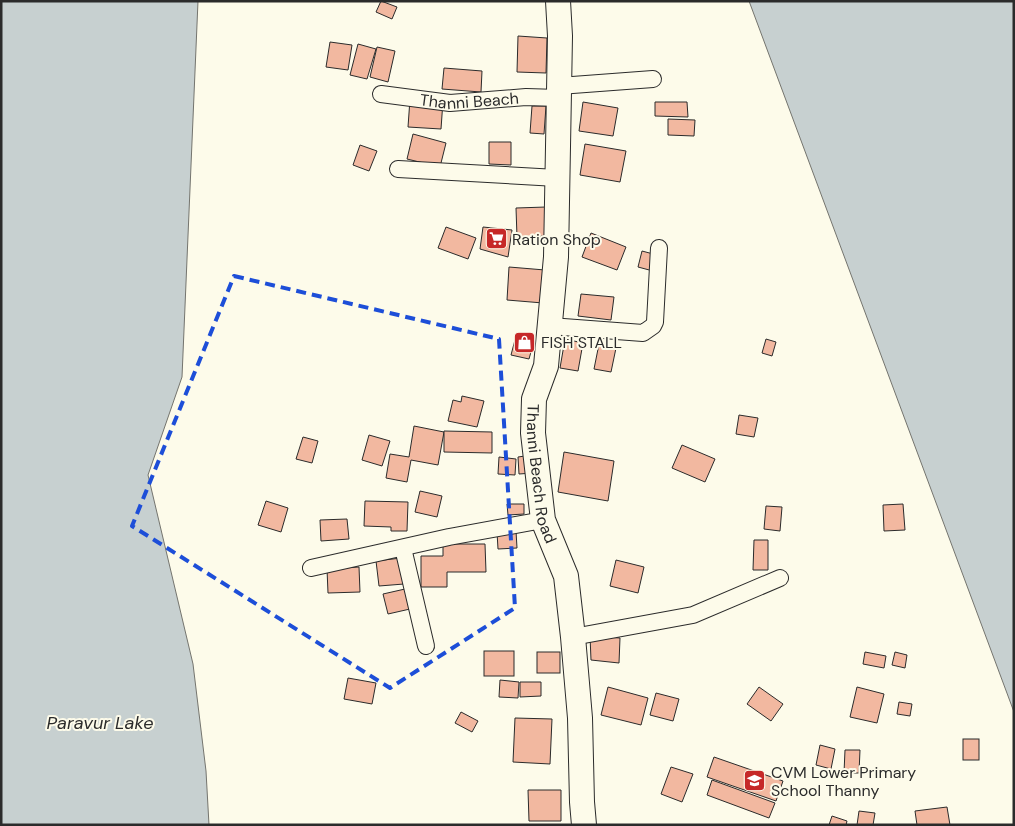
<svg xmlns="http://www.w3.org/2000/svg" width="1015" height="826" font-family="'DM Sans',sans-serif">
<rect width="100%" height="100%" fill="#fdfbea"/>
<g fill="#c7d0d0" stroke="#74746e">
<polygon points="1,1 198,1 182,377 148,475 193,664 206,771 209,825 1,825"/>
<polygon points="749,1 1014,1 1014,712"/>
</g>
<g fill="#f2b8a0" stroke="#2b2b2b">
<polygon points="381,1 397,7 392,19 376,12"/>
<polygon points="518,36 547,38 546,73 517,72"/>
<polygon points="330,42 352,45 348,70 326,67"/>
<polygon points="358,44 376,49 367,79 350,75"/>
<polygon points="377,47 395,51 388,82 370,77"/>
<polygon points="444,68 482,71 481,92 442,89"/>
<polygon points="410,99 443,101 441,129 408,127"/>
<polygon points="583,102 618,108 613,136 579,131"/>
<polygon points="655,102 687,102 688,117 655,116"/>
<polygon points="532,106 546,106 544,134 530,133"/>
<polygon points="668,119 695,120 694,136 668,135"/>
<polygon points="413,134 446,143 440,167 407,159"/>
<polygon points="489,142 511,142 511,165 489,164"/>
<polygon points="585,144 626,151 620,182 580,175"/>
<polygon points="360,145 377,151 369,171 353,165"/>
<polygon points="546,207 546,236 517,237 516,208"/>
<polygon points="446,227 476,238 468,259 438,248"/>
<polygon points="483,227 512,230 508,257 480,249"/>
<polygon points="591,233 626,247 617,270 582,257"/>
<polygon points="642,251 657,255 653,271 638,267"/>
<polygon points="509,267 545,270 543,303 507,300"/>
<polygon points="581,294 614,297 611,320 578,316"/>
<polygon points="516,336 534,341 529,359 511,355"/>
<polygon points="565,339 583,343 578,371 560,368"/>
<polygon points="766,339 776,342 772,356 762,353"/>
<polygon points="599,344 616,348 611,372 594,369"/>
<polygon points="462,396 484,401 477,427 448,421 453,400 461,402"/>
<polygon points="739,415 758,418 754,437 736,434"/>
<polygon points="414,426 444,432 438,465 411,460 407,482 386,478 390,454 409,457"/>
<polygon points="444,431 492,432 492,453 444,452"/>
<polygon points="369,435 390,441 382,466 362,460"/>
<polygon points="303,437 318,441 312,463 296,459"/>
<polygon points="682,445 715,459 705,482 672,468"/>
<polygon points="564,452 614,461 608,501 558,492"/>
<polygon points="532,455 533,473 519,474 518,457"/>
<polygon points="499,457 516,459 515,475 498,474"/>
<polygon points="420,491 442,496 437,517 415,512"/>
<polygon points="266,501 288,508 281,532 258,525"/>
<polygon points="365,501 408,502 407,531 391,531 391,527 364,526"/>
<polygon points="507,504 524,504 524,514 508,515"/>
<polygon points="903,504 905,530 884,531 883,505"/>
<polygon points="766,506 782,507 780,531 764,529"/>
<polygon points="347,519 349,539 321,541 320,520"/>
<polygon points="516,531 517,548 498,549 497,532"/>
<polygon points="754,540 768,540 768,570 753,570"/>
<polygon points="443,544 485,544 486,572 447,572 447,587 421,587 421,556 443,556"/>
<polygon points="401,558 404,584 379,586 376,561"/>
<polygon points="616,560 644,567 638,593 610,586"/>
<polygon points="359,567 360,592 328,593 327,569"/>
<polygon points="405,589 410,609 388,614 383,594"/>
<polygon points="590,636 620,638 619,663 591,660"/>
<rect x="484" y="651" width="30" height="25"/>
<rect x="537" y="652" width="23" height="21"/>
<polygon points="865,652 886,656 884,668 863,664"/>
<polygon points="895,652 907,655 905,668 892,665"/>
<polygon points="348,678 376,683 372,704 344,699"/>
<polygon points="500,680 519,682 518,698 499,697"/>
<polygon points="520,682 541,682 541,696 520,697"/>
<polygon points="608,687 648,698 641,725 601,715"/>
<polygon points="759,687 783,704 771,721 747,704"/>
<polygon points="857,687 884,694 877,723 850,717"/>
<polygon points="656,693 679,699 673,721 650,715"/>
<polygon points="899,702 912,704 910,716 897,714"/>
<polygon points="461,712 478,721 472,732 455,723"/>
<polygon points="515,718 552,719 550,764 513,762"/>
<rect x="963" y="739" width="16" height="21"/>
<polygon points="820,745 835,749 831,769 816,765"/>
<polygon points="845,750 860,750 859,773 844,773"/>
<polygon points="714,757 783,781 776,801 707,777"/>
<polygon points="671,767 693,774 682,802 661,794"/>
<polygon points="712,780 775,803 769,818 707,795"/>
<polygon points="528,790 561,790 561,821 529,821"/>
<polygon points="947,807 950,825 917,825 915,811"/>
<polygon points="859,811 875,813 873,825 857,825"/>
<polygon points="832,816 847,821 846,825 829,825"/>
</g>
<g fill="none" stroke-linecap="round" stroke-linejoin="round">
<defs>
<g id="street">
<polyline points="559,86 653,79"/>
<path id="s1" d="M381 94 450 103 526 97 559 98"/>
<polyline points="398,169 557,178"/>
<polyline points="550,326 643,333 653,326 655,322 659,248"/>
<polyline points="403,548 426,646"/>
<polyline points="311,568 449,537 543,520"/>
<polyline points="573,637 693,615 780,578"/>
</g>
<g id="secondary">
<path id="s2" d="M558 1 560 36 556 257 546 366 534 399 533 433 543 520 566 576 573 637 580 718 582 802 584 825"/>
</g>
</defs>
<use href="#street" stroke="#2b2b2b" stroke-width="18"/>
<use href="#secondary" stroke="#2b2b2b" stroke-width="26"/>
<use href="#street" stroke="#fdfbea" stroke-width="16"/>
<use href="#secondary" stroke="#fdfbea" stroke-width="24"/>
</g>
<path fill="none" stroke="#1d4ed8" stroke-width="4" stroke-dasharray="10 6" stroke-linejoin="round" d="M234 276 499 339 515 608 390 688 132 526Z"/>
<defs>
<symbol id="supermarket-square" viewBox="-11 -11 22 22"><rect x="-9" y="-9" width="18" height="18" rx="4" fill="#c62828" stroke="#fdfbea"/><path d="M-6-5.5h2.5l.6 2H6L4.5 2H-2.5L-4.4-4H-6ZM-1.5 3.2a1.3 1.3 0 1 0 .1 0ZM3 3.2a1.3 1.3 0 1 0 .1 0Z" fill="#fff"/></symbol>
<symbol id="shop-square" viewBox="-11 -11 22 22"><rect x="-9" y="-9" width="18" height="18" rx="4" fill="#c62828" stroke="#fdfbea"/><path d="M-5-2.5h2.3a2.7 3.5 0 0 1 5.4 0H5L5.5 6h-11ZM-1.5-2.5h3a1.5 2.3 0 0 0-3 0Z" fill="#fff"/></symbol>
<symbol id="school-square" viewBox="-11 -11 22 22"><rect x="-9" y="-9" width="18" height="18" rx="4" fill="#c62828" stroke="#fdfbea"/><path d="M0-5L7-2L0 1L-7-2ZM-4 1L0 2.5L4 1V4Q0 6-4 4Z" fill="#fff"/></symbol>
</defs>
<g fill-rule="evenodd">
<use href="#supermarket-square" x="484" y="226" width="25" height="25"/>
<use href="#shop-square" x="512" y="330" width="25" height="25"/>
<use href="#school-square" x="742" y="768" width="25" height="25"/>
</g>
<g text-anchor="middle" stroke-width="4" stroke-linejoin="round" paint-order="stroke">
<g font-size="16" fill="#2b2b2b" stroke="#fdfbea">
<text dy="6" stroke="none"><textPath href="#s1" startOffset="89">Thanni Beach</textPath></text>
<text dy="6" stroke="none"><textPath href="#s2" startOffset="476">Thanni Beach Road</textPath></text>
</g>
<g font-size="16" fill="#2b2b2b" stroke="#fdfbea" text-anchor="start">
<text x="512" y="245">Ration Shop</text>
<text x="541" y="348">FISH STALL</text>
<text x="771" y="778">CVM Lower Primary<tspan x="771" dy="18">School Thanny</tspan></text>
</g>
<g font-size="18" font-style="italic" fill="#2b2b2b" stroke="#fdfbea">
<text x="100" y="729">Paravur Lake</text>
</g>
</g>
<rect width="1015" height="826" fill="none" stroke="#2b2b2b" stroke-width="5"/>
</svg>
